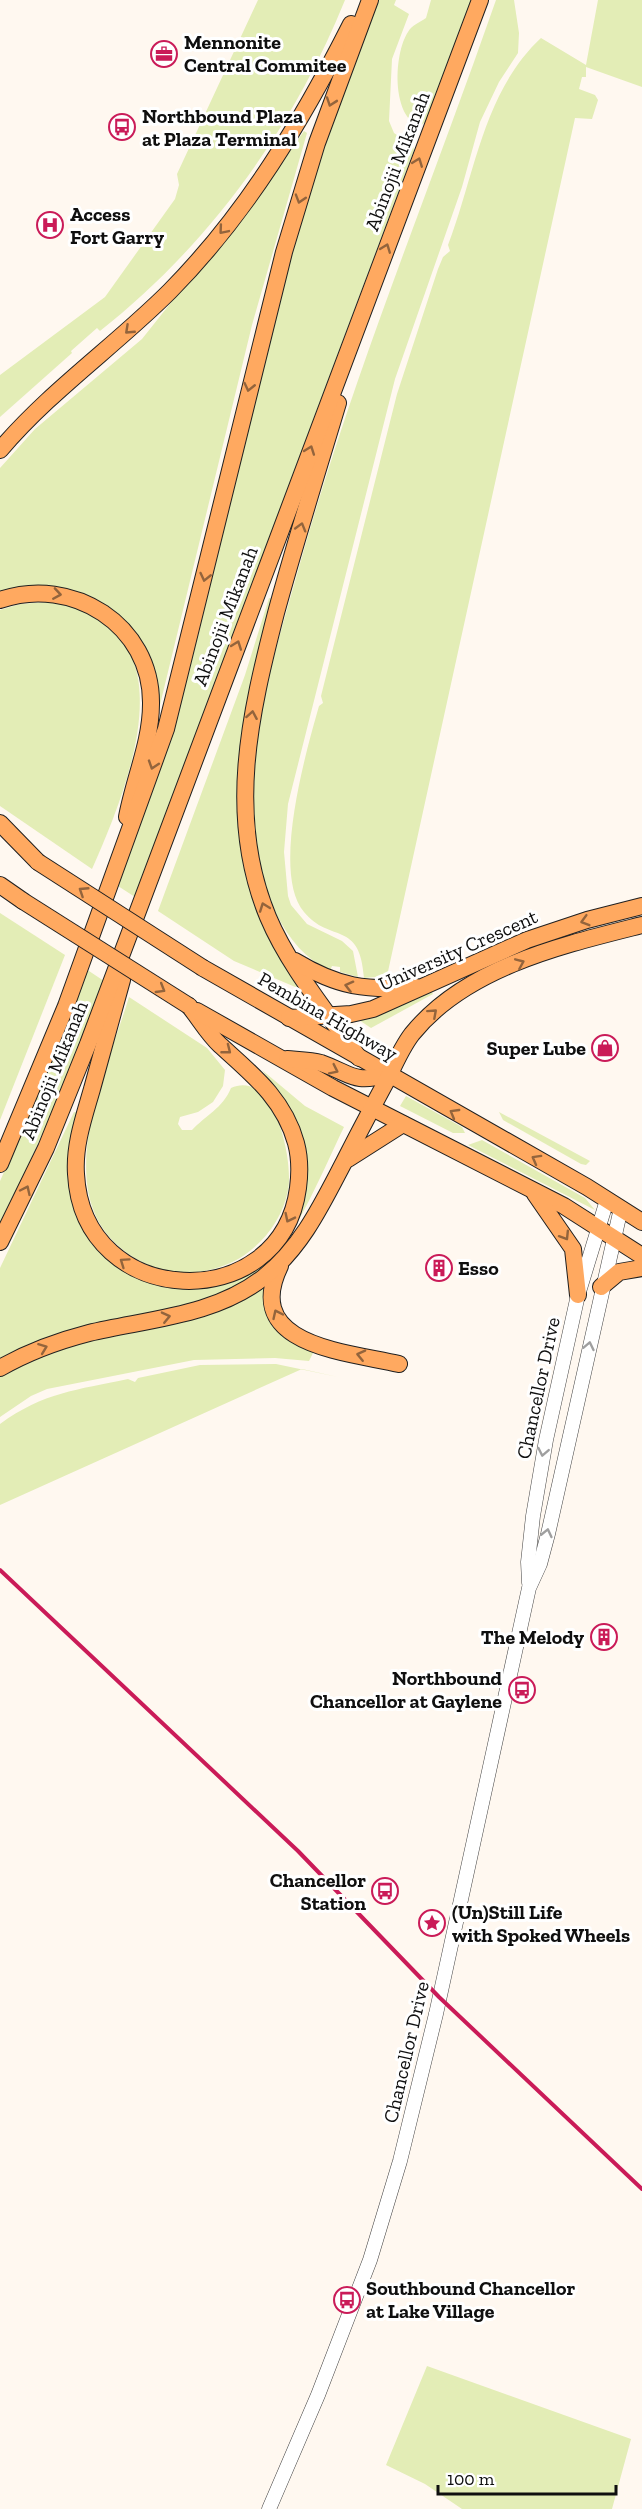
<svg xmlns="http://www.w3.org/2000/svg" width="642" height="2509" font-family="'Zilla Slab',serif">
<rect width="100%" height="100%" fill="#fff8f0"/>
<g fill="#e3edb6">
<path d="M258 0H345C293 129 209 245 100 331L97 328 71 351 72 353 0 417V375L105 297 175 199 179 185 177 174Z"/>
<polygon points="379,0 396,0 394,5 409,14 392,59 389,121 394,133 413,146 414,150 135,897 118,886 173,728 193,656 293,248 328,133"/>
<path d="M431 0H473L426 122 419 126C391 115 394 53 408 32 412 25 419 23 426 18Z"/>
<path d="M496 0H514L519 33 518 53 499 82 480 122 462 187 395 379 288 804 284 852 288 896 291 905 307 924 342 941 353 951 358 977 340 972V967L332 966 330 971C263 939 247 834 253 768 260 697 282 628 301 560 355 369 431 187 496 0Z"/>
<path d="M598 0H642V87L586 67V77H582L579 89 595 95 598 100 592 119 575 118 387 976 364 978C360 919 330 944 304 912 271 873 306 752 319 706L323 703 321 696 328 668 397 394 438 269 443 257 450 251 448 245C475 175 483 92 541 38L586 65Z"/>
<polygon points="304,131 307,133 252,325 159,709 105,606 0,593 0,468 35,429 142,339 278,168"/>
<polygon points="269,598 274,599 245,716 240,746 238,808 300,989 234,961 158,911 245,675"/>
<path d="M47 602C196 621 130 783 92 869L0 806V610L20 604Z"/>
<polygon points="0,913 65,955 0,1120"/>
<polygon points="86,969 104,981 62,1091 0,1226 0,1181 35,1103"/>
<polygon points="431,991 433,994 371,1028 359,1020"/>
<path d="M129 997 207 1048 225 1070 223 1086 213 1102 198 1112 180 1117 178 1124 182 1130H192C205 1116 223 1108 231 1088 274 1068 294 1161 288 1190 283 1218 264 1243 240 1258 221 1269 196 1275 174 1272 152 1269 130 1258 114 1242 53 1181 108 1067 129 997Z"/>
<path d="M262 1070 305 1106 344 1127C326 1164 295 1239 267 1265 252 1279 233 1287 215 1296L0 1362V1268L74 1112 79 1113 70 1181 81 1222 144 1279 181 1288H201L235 1278 302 1199 280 1095Z"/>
<polygon points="406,1096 462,1127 465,1133 453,1133 400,1106"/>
<polygon points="499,1112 590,1161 586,1165 581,1164 503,1120"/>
<polygon points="482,1140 585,1198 595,1210 468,1145"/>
<polygon points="268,1284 266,1295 315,1349 309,1361 275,1358 194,1360 47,1389 31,1396 0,1417 0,1376 29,1359"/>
<path d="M276 1364 338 1377 302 1369 0 1505V1424C44 1392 77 1390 128 1379L135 1382 138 1378 200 1365Z"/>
<polygon points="427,2366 631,2439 612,2509 462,2509 425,2484 386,2465"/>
</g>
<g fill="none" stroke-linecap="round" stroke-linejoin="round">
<defs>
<g id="minor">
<polyline points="529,1583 528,1562 533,1516 546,1440 578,1295 607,1200"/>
<polyline points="269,2509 318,2395 370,2260 400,2161 436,2014 529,1588 540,1564 548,1534 621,1208"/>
</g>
<g id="major">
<path d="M338 403C317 473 295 543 276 613 250 714 226 816 268 917 289 967 328 1013 359 1058"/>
<path d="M0 450C50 391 115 346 170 291 247 213 302 121 351 24"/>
<path d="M0 600C72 575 152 625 151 704 151 742 134 779 127 817"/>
<polyline points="0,823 38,862"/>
<polyline points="0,885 23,901"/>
<path d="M295 961C338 987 366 991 416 987"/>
<polyline points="203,968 587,1187 642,1222"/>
<path d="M122 980C112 1017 102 1053 92 1089 84 1117 74 1145 76 1174 83 1311 281 1317 298 1188 300 1173 300 1158 296 1143 284 1099 252 1074 220 1045 208 1034 199 1018 189 1006"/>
<polyline points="197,1011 333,1088 564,1206 642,1256"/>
<polyline points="289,1018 351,1014 373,1009 527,940 587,920 642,906"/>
<path d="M287 1059C298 1060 311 1060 321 1063 354 1075 351 1083 389 1075"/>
<polyline points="348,1159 403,1124"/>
<polyline points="0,1164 66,1006 166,729 284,252 317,143 370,0"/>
<polyline points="535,1194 573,1249 578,1295"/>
<polyline points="0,1242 46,1148 88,1044 480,0"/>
<path d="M280 1266C241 1346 348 1352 399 1364"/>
<polyline points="601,1287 619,1272 642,1268"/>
<path d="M0 1368C28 1352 58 1341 89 1333 148 1319 215 1316 264 1277 302 1247 322 1204 344 1162 358 1134 373 1106 388 1078 395 1063 402 1047 412 1034 466 967 563 945 642 925"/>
</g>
</defs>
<use href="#minor" stroke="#424242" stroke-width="15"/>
<use href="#major" stroke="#202020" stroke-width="18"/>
<use href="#minor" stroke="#fff" stroke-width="14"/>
<use href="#major" stroke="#ffa960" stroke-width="16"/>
<polyline stroke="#ca1b58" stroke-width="4" points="0,1570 298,1851 439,1997 642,2189"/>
<defs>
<g id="major-bridge">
<polyline points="38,862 203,968"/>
<polyline points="23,901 189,1006"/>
</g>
</defs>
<use href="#major-bridge" stroke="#202020" stroke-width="18" stroke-linecap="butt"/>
<use href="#major-bridge" stroke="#ffa960" stroke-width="16"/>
</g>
<defs><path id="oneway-chevron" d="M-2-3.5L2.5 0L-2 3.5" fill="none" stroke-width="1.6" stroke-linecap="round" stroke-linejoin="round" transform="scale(1.5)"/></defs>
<g stroke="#93643c">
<use href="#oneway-chevron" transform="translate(331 102) rotate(109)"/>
<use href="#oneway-chevron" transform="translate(418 162) rotate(-69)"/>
<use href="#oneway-chevron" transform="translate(300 199) rotate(107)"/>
<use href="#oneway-chevron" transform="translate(223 230) rotate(130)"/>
<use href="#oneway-chevron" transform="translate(386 248) rotate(-69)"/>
<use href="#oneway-chevron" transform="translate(129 330) rotate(137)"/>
<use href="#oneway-chevron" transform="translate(249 387) rotate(103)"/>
<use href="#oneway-chevron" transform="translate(310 450) rotate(-70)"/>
<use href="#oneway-chevron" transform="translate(301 527) rotate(-74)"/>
<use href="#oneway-chevron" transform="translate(205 577) rotate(103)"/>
<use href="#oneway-chevron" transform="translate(57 594) rotate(9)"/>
<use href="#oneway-chevron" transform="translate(237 645) rotate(-70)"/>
<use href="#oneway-chevron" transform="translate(252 715) rotate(-80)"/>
<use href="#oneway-chevron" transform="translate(153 765) rotate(108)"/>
<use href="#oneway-chevron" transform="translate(83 891) rotate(-147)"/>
<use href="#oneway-chevron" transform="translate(264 907) rotate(-110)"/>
<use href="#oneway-chevron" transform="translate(585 921) rotate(164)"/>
<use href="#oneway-chevron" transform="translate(520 963) rotate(-23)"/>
<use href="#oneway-chevron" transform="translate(349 986) rotate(-166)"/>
<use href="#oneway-chevron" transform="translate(161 989) rotate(31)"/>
<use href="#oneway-chevron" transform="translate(433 1013) rotate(-42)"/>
<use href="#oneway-chevron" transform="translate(227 1050) rotate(38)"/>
<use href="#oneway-chevron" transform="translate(334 1070) rotate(26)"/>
<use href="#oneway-chevron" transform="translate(454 1113) rotate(-150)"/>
<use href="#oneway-chevron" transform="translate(536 1159) rotate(-151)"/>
<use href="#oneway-chevron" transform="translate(26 1190) rotate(-65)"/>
<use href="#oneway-chevron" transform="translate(289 1218) rotate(116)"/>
<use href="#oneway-chevron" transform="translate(565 1236) rotate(58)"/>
<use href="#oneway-chevron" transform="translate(124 1262) rotate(-145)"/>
<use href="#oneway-chevron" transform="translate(277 1314) rotate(-115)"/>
<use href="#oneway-chevron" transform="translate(166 1317) rotate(-13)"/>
<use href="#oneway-chevron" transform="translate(43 1348) rotate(-21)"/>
<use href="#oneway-chevron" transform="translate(361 1355) rotate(-167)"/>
</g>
<g stroke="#9f9f9f">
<use href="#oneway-chevron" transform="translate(589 1346) rotate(-78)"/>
<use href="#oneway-chevron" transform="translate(543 1452) rotate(101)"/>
<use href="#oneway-chevron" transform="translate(547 1533) rotate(-77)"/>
</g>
<defs>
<symbol id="office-ring" viewBox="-11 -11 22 22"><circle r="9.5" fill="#fff" stroke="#ca1b58" stroke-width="1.5"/><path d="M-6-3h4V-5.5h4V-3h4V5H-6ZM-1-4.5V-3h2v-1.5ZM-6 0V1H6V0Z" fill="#ca1b58"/></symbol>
<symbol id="bus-ring" viewBox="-11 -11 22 22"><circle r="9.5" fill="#fff" stroke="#ca1b58" stroke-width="1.5"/><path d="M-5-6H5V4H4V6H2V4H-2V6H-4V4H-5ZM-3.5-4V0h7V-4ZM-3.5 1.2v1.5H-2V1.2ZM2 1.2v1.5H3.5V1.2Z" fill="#ca1b58"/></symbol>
<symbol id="hospital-ring" viewBox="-11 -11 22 22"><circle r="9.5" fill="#fff" stroke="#ca1b58" stroke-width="1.5"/><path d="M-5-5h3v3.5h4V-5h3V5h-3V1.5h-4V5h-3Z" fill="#ca1b58"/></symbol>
<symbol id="shop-ring" viewBox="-11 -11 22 22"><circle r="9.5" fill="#fff" stroke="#ca1b58" stroke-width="1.5"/><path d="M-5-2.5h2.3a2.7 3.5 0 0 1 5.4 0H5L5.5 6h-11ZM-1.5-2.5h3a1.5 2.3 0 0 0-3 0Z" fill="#ca1b58"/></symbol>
<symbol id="building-ring" viewBox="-11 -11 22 22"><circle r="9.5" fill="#fff" stroke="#ca1b58" stroke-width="1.5"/><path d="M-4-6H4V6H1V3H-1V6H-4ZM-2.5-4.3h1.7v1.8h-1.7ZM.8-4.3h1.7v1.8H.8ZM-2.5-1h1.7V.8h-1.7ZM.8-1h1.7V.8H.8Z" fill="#ca1b58"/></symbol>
<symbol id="sight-ring" viewBox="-11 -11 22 22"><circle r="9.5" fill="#fff" stroke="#ca1b58" stroke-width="1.5"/><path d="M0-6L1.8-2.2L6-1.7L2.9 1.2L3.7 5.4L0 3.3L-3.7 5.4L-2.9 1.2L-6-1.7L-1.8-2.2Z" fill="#ca1b58"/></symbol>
</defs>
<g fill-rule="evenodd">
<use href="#office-ring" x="149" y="39" width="30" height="30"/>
<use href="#bus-ring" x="107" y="112" width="30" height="30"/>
<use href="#hospital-ring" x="35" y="210" width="30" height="30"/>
<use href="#shop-ring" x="590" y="1033" width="30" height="30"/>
<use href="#building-ring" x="424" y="1253" width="30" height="30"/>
<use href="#building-ring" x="589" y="1622" width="30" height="30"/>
<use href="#bus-ring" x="507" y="1675" width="30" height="30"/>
<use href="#bus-ring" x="370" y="1876" width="30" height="30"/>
<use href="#sight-ring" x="417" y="1908" width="30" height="30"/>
<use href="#bus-ring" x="332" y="2285" width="30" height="30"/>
</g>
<g text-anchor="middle" stroke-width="6" stroke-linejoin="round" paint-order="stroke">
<g font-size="20" font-weight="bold" fill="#0f0f0f" stroke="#fff" text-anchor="start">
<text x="184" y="49">Mennonite<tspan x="184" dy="23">Central Commitee</tspan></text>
<text x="142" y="123">Northbound Plaza<tspan x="142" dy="23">at Plaza Terminal</tspan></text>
<text x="70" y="221">Access<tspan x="70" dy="23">Fort Garry</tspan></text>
<text x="586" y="1055" text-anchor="end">Super Lube</text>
<text x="458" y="1275">Esso</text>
<text x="584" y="1644" text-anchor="end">The Melody</text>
<text x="502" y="1685" text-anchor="end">Northbound<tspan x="502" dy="23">Chancellor at Gaylene</tspan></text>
<text x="366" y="1887" text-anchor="end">Chancellor<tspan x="366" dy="23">Station</tspan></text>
<text x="452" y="1919">(Un)Still Life<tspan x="452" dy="23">with Spoked Wheels</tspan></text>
<text x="366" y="2295">Southbound Chancellor<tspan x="366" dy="23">at Lake Village</tspan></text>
</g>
<g font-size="20" fill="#0f0f0f" stroke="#fff">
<text transform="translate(397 161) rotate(-69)" y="7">Abinojii Mikanah</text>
<text transform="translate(225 616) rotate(-69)" y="7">Abinojii Mikanah</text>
<text transform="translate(458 950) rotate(-24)" y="7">University Crescent</text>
<text transform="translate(328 1016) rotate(30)" y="7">Pembina Highway</text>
<text transform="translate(54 1070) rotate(-68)" y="7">Abinojii Mikanah</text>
<text transform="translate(538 1388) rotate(-78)" y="7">Chancellor Drive</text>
<text transform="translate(406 2052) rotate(-77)" y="7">Chancellor Drive</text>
</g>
</g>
<path d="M438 2485v9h178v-9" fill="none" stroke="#0f0f0f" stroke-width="3"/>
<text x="447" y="2485" font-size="18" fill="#0f0f0f" stroke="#ffffff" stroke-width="4.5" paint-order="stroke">100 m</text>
</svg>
